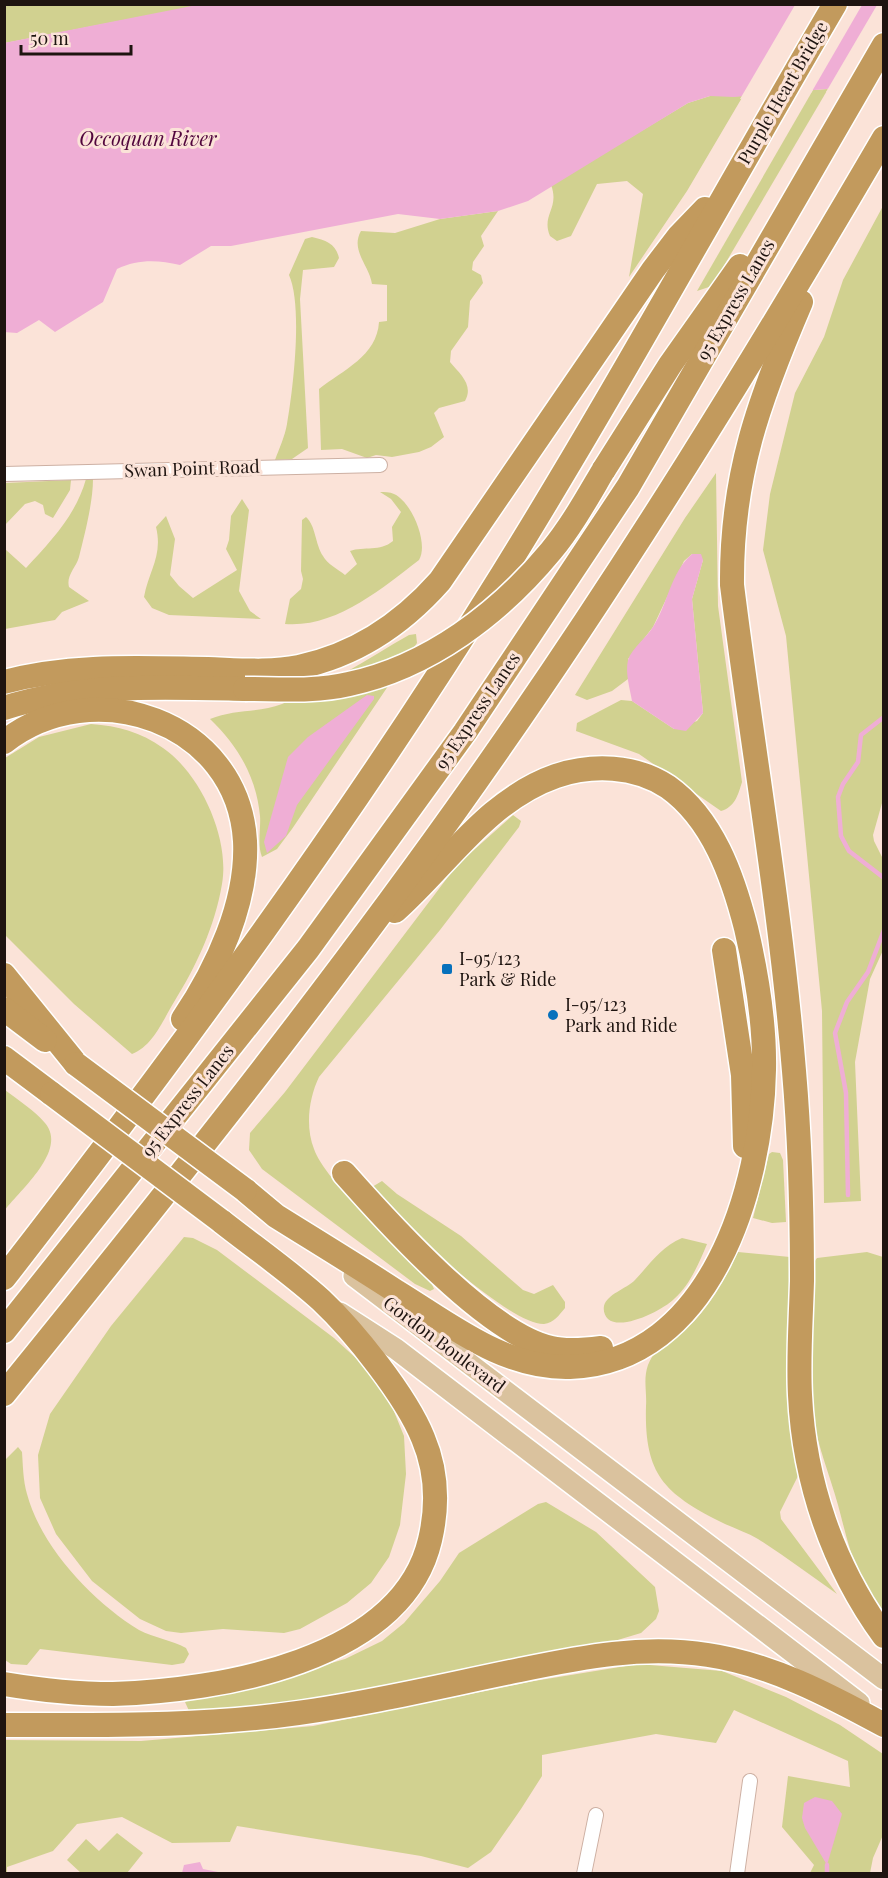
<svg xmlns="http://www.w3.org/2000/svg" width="888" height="1878" font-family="'Playfair Display',serif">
<rect width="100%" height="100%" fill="#fbe3d8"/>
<g fill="#d1d190">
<polygon points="5,5 202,5 5,43"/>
<polygon points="828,89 712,286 697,291 813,90"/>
<path d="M710 96H743L687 191 629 277 643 194 627 181 597 184 571 236 557 241 550 236C541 215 560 208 551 185L688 103Z"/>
<polygon points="883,206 884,796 873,835 874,841 883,859 884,948 870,979 855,1062 861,1201 824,1203 822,1011 786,636 763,550 770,494 795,393 824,337 843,280"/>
<path d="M498 211 481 236 484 246 473 262 472 270 481 275 483 283 470 301 468 327 451 351 450 362C460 374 474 385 465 401L439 408 434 413 444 437 431 447 419 452 392 457 376 455 367 458 342 449 321 450 319 389C343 370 377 356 379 322L387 321V285L372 284C369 265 350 250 361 231L395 233 440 219Z"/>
<path d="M312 237C326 240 336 244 339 258L334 267 303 270 300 299 308 448 292 459 275 460C279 449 285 436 287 424 293 390 303 306 289 275L305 239Z"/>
<path d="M716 473 718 606 742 782C738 795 735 807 721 811L639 754 576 731 577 723 621 700 632 701 674 729 697 721 703 713 692 599 703 560 692 554 684 561 653 627 628 659V679L612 691 587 700 575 695 685 518Z"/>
<path d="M86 479H93C93 502 85 533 79 557 76 568 66 575 69 587L89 601 62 612 55 620 5 629V549L26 568C51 541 76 515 86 479Z"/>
<polygon points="71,480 70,490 53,518 45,514 43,505 35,501 25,504 5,525 5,483"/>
<path d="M380 492C384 492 390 492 394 494 412 502 429 544 419 560 381 589 336 628 285 624L290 599 301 589 303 579 301 571 302 520 306 517C316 526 315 544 323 556 327 564 338 569 345 575L357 564 350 551C364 546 380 552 393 541L392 527 401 512 391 499Z"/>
<path d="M242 499 249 510 239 591 250 611 261 619 169 615 152 608 144 597C149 570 163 556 156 527L166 516 175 539 170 575 179 586 193 598 237 570 226 549 229 540 231 516Z"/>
<path d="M416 634 417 643 292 829 277 849 262 857C257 844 261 829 260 816 256 776 238 746 210 719 234 709 259 713 282 704 327 686 367 659 409 635Z"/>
<path d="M91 724C118 726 141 732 163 748 201 774 230 839 222 884 215 926 196 967 174 1002 163 1020 153 1046 132 1054L74 1004 5 935V758L39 737Z"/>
<path d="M513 815 521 821 519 827 440 930 319 1077C309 1098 305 1126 314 1149 326 1183 400 1247 428 1275L434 1289 430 1291 415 1284 262 1169 249 1150 250 1133 285 1092 457 865Z"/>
<path d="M5 1090C18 1100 34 1110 45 1123 68 1150 21 1189 5 1210Z"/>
<polygon points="772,1152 780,1153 783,1160 786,1222 772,1223 753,1218 769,1154"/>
<path d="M382 1181 397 1194 461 1236 523 1290 534 1294 553 1285 565 1302V1308C559 1315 554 1323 544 1324 508 1325 395 1217 367 1190Z"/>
<polygon points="184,1237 193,1238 217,1250 334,1338 358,1360 376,1383 393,1409 404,1436 406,1474 400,1525 389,1557 371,1583 347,1603 300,1629 284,1633 223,1629 181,1633 166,1631 140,1619 92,1581 56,1534 40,1498 38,1455 50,1414 111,1326"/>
<path d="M682 1238 707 1244C699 1263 690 1285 674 1299 663 1310 622 1331 608 1319 605 1316 603 1311 604 1306 607 1294 626 1289 635 1280 650 1264 661 1247 682 1238Z"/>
<path d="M738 1252 790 1257 789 1329 798 1476 780 1512 781 1519 837 1594C811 1576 785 1556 758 1539 748 1533 736 1529 725 1524 665 1494 644 1476 646 1406 647 1392 643 1379 648 1365 657 1342 682 1336 697 1318 714 1299 726 1276 738 1252Z"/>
<path d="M867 1252 883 1257V1614C855 1577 850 1550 838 1505 830 1476 818 1447 813 1417 806 1367 811 1315 812 1265L817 1258Z"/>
<path d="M18 1447 22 1452C23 1466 23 1480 27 1494 41 1547 93 1602 139 1630 154 1638 172 1640 186 1648L189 1654 184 1663 172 1665 40 1649 27 1665 11 1664 5 1660V1460Z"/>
<polygon points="546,1502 596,1532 655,1587 659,1611 656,1619 641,1633 611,1642 285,1705 190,1713 185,1702 191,1698 280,1678 345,1659 382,1641 404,1623 440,1581 459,1553 538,1504"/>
<polygon points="638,1664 722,1671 786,1697 840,1725 883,1754 883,1835 873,1858 870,1873 810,1873 814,1865 782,1827 788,1776 850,1787 848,1761 734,1710 716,1743 656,1734 542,1755 542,1776 521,1809 491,1852 468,1868 421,1856 237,1826 230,1842 172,1843 122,1817 77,1824 53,1851 7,1867 7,1873 5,1874 5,1740 141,1741 313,1726 534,1681"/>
<polygon points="117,1833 143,1853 127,1873 81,1873 67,1860 86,1839 99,1851"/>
</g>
<g fill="#efaed5">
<path d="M202 4H883L884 84 734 97 710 96 688 103 528 201 498 211 440 219 398 214 231 246H211L180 265C158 260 138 259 117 269L103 302 55 332 39 320 17 333 4 332V43Z"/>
<path d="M692 554H701L703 560 692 599 703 713 686 731 674 729 632 701C630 689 625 673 628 660 632 648 647 637 653 627 668 604 670 573 692 554Z"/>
<polygon points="367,695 374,696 374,699 297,805 286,836 267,853 264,842 288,757 308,737"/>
<polygon points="815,1797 832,1801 842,1814 827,1865 805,1828 802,1818 804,1803"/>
<polygon points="200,1862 203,1869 223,1873 182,1873 184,1865"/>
</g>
<g fill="#fbe3d8">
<polygon points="795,5 862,5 811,93 740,99"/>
<polygon points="877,5 884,5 884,87 826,92"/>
</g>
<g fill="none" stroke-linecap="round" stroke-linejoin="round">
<g stroke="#efaed5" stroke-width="4.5">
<polyline points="884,717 861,735 858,762 843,784 838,797 841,836 849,851 884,878"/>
<polyline points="848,1195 846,1093 835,1033 847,1002 868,972 884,930"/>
<polyline points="827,1874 827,1865"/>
</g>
<defs>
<g id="street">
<polyline points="4,474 380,465"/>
<polyline points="584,1874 596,1815"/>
<polyline points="737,1874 750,1781"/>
</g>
<g id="primary">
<polyline points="354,1276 884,1679"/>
<polyline points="340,1313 396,1349 859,1703"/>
</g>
<g id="highway">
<path d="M801 302C759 400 731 476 732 585 752 746 781 909 794 1071 800 1141 802 1211 802 1281 801 1319 798 1357 800 1395 804 1481 833 1566 884 1636"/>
<polyline points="603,471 670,365 740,266"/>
<path d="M4 682C72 664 140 668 208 669 238 670 270 673 299 667 356 655 402 624 440 581L653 270 679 236 705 209"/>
<path d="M4 708C83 683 163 687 245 689"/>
<path d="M4 742C93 672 238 721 245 841 248 902 217 969 183 1019"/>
<polyline points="724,950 743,1075 745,1146"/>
<polyline points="4,975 76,1064"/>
<polyline points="4,1009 45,1040"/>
<polyline points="4,1058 52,1094"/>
<path d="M344 1173C389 1224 487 1333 551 1348 567 1352 585 1350 601 1348"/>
<path d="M245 1190 276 1216C316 1241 357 1266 397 1292 451 1325 504 1369 570 1367 711 1362 762 1187 764 1070 765 1022 757 975 746 928 733 877 713 819 668 787 635 765 592 764 556 776 487 800 447 865 395 911"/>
<path d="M4 1278C181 1050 352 817 503 573 619 386 724 193 835 4"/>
<polyline points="4,1331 308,949 465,732 628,487 884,45"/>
<path d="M4 1394C166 1194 327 993 475 783 622 575 756 357 884 138"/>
<path d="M4 1684C40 1690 76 1694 113 1694 217 1691 402 1661 430 1540 438 1506 437 1471 423 1438 406 1396 354 1331 321 1300 290 1272 254 1247 221 1221"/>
<path d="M4 1725C103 1725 200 1727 298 1713 372 1703 446 1685 520 1670 583 1657 643 1645 708 1655 770 1664 829 1695 884 1725"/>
</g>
</defs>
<use href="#street" stroke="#cdb0a3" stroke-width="16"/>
<use href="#primary" stroke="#fff" stroke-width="24"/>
<use href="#highway" stroke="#fff" stroke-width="27"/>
<use href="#street" stroke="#fff" stroke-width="14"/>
<use href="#primary" stroke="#dac29e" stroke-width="21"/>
<use href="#highway" stroke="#c29a5d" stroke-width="24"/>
<defs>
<g id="highway-bridge">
<path d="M245 689C279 689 315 692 349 684 429 667 500 613 551 551 571 527 587 498 603 471"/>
<polyline points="76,1064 245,1190"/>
<polyline points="52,1094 221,1221"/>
</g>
</defs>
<use href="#highway-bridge" stroke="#fff" stroke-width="27" stroke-linecap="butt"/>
<use href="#highway-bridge" stroke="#c29a5d" stroke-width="24"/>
</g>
<g fill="#0771bc" stroke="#fbe3d8" stroke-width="2">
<rect x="441" y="963" width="12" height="12" rx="3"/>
<circle cx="553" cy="1015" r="6"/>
</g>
<g text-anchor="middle" stroke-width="6" stroke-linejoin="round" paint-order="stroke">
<g font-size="18" fill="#1e1410" stroke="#fbe3d8">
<text transform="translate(783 93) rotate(-60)" y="6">Purple Heart Bridge</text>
<text transform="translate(736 300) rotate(-60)" y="6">95 Express Lanes</text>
<text transform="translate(192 469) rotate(-2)" y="6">Swan Point Road</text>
<text transform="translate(478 711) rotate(-56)" y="6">95 Express Lanes</text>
<text transform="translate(188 1101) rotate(-52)" y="6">95 Express Lanes</text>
<text transform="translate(444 1345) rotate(37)" y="6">Gordon Boulevard</text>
</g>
<g font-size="18" fill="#1e1410" stroke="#fbe3d8" text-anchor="start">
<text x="459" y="965">I-95/123<tspan x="459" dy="21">Park &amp; Ride</tspan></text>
<text x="565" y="1011">I-95/123<tspan x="565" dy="21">Park and Ride</tspan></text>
</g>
<g font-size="20" font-style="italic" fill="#51053c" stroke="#fbe3d8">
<text x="148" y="146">Occoquan River</text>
</g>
</g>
<rect width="888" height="1878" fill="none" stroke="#1e1410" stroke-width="12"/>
<path d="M21 45v9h110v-9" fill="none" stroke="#1e1410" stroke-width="3"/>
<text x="30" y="45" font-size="18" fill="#1e1410" stroke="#fbe3d8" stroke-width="4.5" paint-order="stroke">50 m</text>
</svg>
